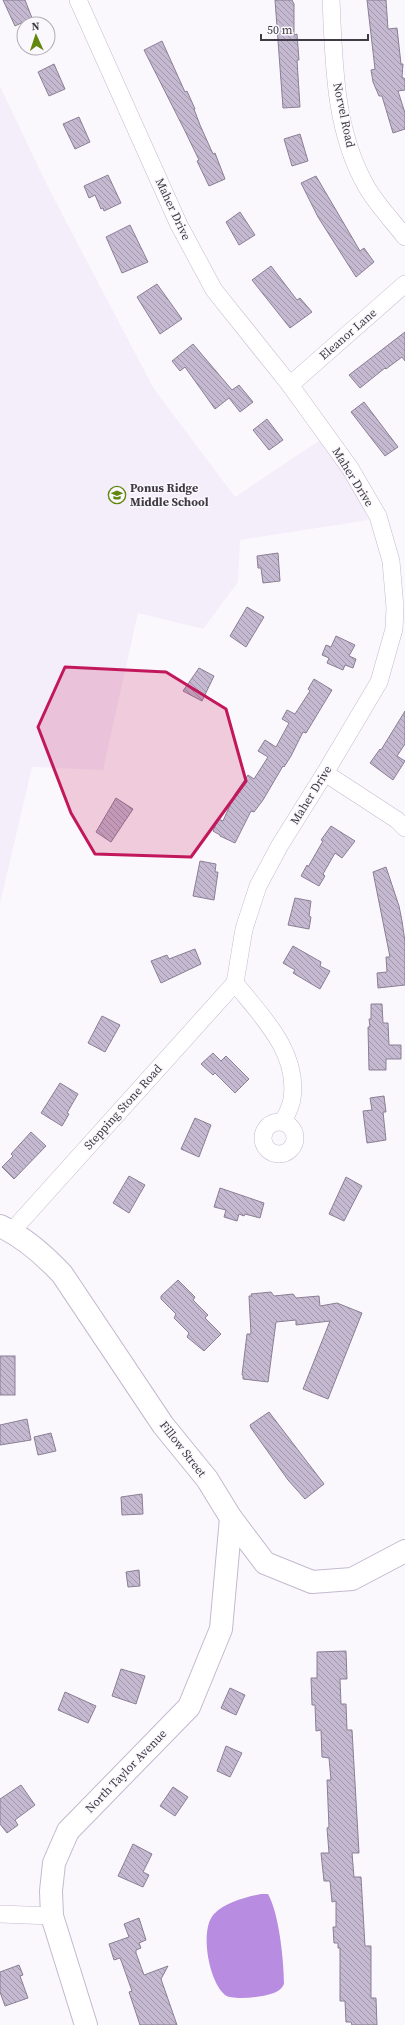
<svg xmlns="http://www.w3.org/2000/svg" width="405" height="2025" font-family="'Source Serif 4',serif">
<defs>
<pattern id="building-back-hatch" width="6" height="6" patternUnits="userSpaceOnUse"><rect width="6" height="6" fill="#c4b9d0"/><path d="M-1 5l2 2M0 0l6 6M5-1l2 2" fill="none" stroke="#a198aa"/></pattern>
</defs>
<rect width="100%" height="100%" fill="#fbf8fd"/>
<polygon fill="#f4eefb" points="0,86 47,185 154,389 235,497 320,440 335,460 355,492 369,520 240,540 238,582 203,629 138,613 103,770 32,767 0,904"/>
<path fill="#b88ce1" d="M261 1894H268C279 1913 284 1961 284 1984 282 1988 280 1990 276 1992 267 1997 233 2001 225 1995 209 1982 199 1930 214 1914 224 1903 246 1897 261 1894Z"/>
<g fill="url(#building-back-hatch)" stroke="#8a7f95">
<polygon points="3,0 25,0 32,18 15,26"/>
<polygon points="275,0 292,0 294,4 294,35 297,34 299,60 297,60 300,107 283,108"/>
<polygon points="367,0 386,0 388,29 397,28 401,64 403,64 402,77 405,79 405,90 398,91 405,113 405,129 393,133 382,96 379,96 373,82 371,70 375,69"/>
<polygon points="162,41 185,92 187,91 195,109 194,109 200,125 213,154 215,153 225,179 209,186 197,161 199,160 185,131 144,50"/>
<polygon points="54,64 65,89 49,96 38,72"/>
<polygon points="79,117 90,142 75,149 63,124"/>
<polygon points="300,134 308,161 292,166 284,139"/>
<polygon points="108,175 121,203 104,211 103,208 101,209 95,195 89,198 84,186"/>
<polygon points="316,176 360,251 364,248 374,262 356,277 318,217 301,183"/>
<polygon points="240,212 255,235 239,245 226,222"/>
<polygon points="130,225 148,262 122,273 106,237"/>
<polygon points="271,266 297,300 300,298 312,312 290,328 252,280"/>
<polygon points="157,284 182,319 160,334 137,297"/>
<polygon points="405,332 405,361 402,357 386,369 385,368 360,388 349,375"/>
<polygon points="193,344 232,390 239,385 253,402 240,412 229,398 215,409 185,367 180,371 172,361"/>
<polygon points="364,402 398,447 385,456 351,412"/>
<polygon points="267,419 283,440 269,450 253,430"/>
<polygon points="278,553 280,581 263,583 261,568 258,568 257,556"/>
<polygon points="247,607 264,617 246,647 230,636"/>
<polygon points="336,636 355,645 349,656 356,659 353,668 345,665 343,670 327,663 329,658 322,655 326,645 331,647"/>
<polygon points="199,668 214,676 202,701 183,691"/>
<polygon points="314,679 332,690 306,733 303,732 291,756 284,767 283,766 263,800 254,812 251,811 235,843 220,836 220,835 213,831 218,819 223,821 235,794 248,775 254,779 268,757 258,751 265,740 276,747 289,723 282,719 287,710 295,714 310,691 308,689"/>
<polygon points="405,711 405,744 397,756 405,761 393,780 370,763 380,749 381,750"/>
<polygon points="116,798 133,809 111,842 96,832"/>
<polygon points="331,826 355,841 342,858 335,853 323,874 325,876 319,886 301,876 307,865 308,867 323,841 321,840"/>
<polygon points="200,861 216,864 215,872 218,872 214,900 193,896"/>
<polygon points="386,867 399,906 402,921 405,942 405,985 378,988 377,973 387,972 386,957 390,957 373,872"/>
<polygon points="295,898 311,901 309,916 311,917 309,929 288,925"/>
<polygon points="293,946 321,962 320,966 330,971 320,989 293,973 295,970 283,963"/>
<polygon points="195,949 201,964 161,983 151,961 167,955 169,959"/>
<polygon points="371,1004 382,1004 383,1023 388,1023 389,1045 401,1045 401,1059 386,1059 386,1070 369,1070 368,1027 370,1027 369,1019 371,1019"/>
<polygon points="102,1016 120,1025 105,1052 88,1043"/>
<polygon points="213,1053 221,1061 226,1056 249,1079 235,1093 215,1073 213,1075 201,1064"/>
<polygon points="60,1083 78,1094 67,1113 69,1114 62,1126 41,1113"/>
<polygon points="384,1096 386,1112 383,1112 386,1140 367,1143 363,1111 372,1110 370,1098"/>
<polygon points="195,1118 211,1125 199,1157 181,1149"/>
<polygon points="31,1132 46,1146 14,1179 2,1167 13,1156 11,1154"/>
<polygon points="129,1176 145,1185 129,1213 113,1203"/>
<polygon points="346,1177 362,1186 344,1221 329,1214"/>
<polygon points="220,1188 264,1203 260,1218 245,1214 244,1216 239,1214 237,1221 224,1217 226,1210 214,1207"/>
<polygon points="178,1280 195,1297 193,1300 208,1315 205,1318 221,1334 204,1351 187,1337 189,1333 174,1318 176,1314 161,1299 161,1296"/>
<polygon points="271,1292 274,1296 293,1294 296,1298 319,1296 320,1306 337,1303 362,1313 328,1399 303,1389 330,1321 296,1325 296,1320 276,1322 268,1382 243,1379 243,1375 242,1375 247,1334 251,1334 249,1296 252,1296 251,1294"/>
<rect x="0" y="1356" width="15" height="39"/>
<polygon points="269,1412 324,1484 305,1499 288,1480 251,1428 250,1425"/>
<polygon points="27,1419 31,1440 0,1445 0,1425"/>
<polygon points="51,1433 56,1451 38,1455 34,1437"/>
<polygon points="142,1494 143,1514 122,1515 121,1497"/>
<polygon points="139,1570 140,1586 128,1587 126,1572"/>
<polygon points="346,1651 347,1679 340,1679 341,1704 346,1704 347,1730 352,1730 359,1853 352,1853 354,1877 361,1877 365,1946 371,1946 371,1998 376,1998 377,2025 352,2025 351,2022 346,2022 345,2001 340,2001 340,1948 338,1948 338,1943 334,1943 333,1927 336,1927 336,1901 332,1902 330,1881 324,1881 321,1853 329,1853 327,1828 329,1827 327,1780 331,1780 329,1758 322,1757 321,1730 316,1731 315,1705 312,1705 311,1678 317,1678 317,1652"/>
<polygon points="121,1669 145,1676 136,1704 112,1696"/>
<polygon points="230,1688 245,1695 236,1715 221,1708"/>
<polygon points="65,1692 96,1706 88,1723 58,1710"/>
<polygon points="226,1746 242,1753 230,1777 217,1771"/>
<polygon points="21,1785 35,1805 15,1820 18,1825 7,1833 0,1824 0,1799"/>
<polygon points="173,1787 188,1797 175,1816 160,1806"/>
<polygon points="133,1844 152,1854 143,1872 149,1875 143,1887 118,1876"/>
<polygon points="139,1918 146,1940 139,1943 141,1948 136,1950 136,1953 144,1975 168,1966 161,1979 177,2025 140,2025 129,1992 132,1991 122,1963 120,1958 114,1960 109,1944 129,1937 124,1924"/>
<polygon points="19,1965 23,1975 20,1976 28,1998 5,2006 0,1992 0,1972"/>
</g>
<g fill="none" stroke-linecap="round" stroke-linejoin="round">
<defs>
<g id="street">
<polyline points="78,0 179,225 214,290 290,385 350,468 378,516 391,561 395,608 394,629 379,682 325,773 280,845 258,886 244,929 235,983"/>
<path d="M331 0C334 62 334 128 365 184 375 203 392 220 405 237"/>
<polyline points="290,385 405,284"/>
<polyline points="325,773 397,820 405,828"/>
<path d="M235 983C262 1017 299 1052 292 1099 291 1107 286 1115 283 1122"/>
<circle cx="279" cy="1138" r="16"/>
<polyline points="12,1231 235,983"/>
<polyline points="0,1914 52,1916"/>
</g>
<g id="secondary">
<path d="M0 1226C24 1237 44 1255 62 1274L163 1425 207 1479 231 1518 265 1563 312 1582 352 1579 405 1551"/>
<polyline points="86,2025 52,1916 51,1891 54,1863 68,1831 189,1707 221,1629 231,1518"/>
</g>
</defs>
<use href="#street" stroke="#c4b9d0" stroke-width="18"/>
<use href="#secondary" stroke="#c4b9d0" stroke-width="24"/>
<use href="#street" stroke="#fff" stroke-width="17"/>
<use href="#secondary" stroke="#fff" stroke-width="22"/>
</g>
<path fill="#c2185b" fill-opacity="0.2" stroke="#c2185b" stroke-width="3" stroke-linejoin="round" d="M65 667 166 672 226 709 246 781 191 857 95 854 71 813 38 727Z"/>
<defs>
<symbol id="school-ring" viewBox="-11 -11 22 22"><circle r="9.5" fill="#fbf8fd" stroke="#61870d" stroke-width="1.5"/><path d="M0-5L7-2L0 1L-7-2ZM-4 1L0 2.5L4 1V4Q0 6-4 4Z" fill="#61870d"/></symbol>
</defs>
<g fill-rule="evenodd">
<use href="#school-ring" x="107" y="485" width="20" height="20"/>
</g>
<g text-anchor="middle" stroke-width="3" stroke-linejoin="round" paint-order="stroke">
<g font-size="12" fill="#3f3b44" stroke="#fbf8fd">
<text transform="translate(344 115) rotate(78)" y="4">Norvel Road</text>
<text transform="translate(173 209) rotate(65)" y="4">Maher Drive</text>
<text transform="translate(348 334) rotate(-41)" y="4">Eleanor Lane</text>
<text transform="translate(353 477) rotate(58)" y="4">Maher Drive</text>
<text transform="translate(311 795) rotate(-58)" y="4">Maher Drive</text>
<text transform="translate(123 1107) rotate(-48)" y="4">Stepping Stone Road</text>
<text transform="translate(183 1449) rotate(52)" y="4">Fillow Street</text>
<text transform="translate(126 1771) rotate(-46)" y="4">North Taylor Avenue</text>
</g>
<g font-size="12" font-weight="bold" fill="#3f3b44" stroke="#fbf8fd" text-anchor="start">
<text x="130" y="492">Ponus Ridge<tspan x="130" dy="14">Middle School</tspan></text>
</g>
</g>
<g transform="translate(36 36) rotate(357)"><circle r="19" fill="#fbf8fd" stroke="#b0acb3"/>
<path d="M0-3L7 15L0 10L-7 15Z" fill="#61870d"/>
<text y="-6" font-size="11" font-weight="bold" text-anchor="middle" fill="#3f3b44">N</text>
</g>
<path d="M261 34v6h107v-6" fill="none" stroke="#3f3b44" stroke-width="2"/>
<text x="267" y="34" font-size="12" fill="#3f3b44" stroke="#fbf8fd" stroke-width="3" paint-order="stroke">50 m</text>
</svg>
